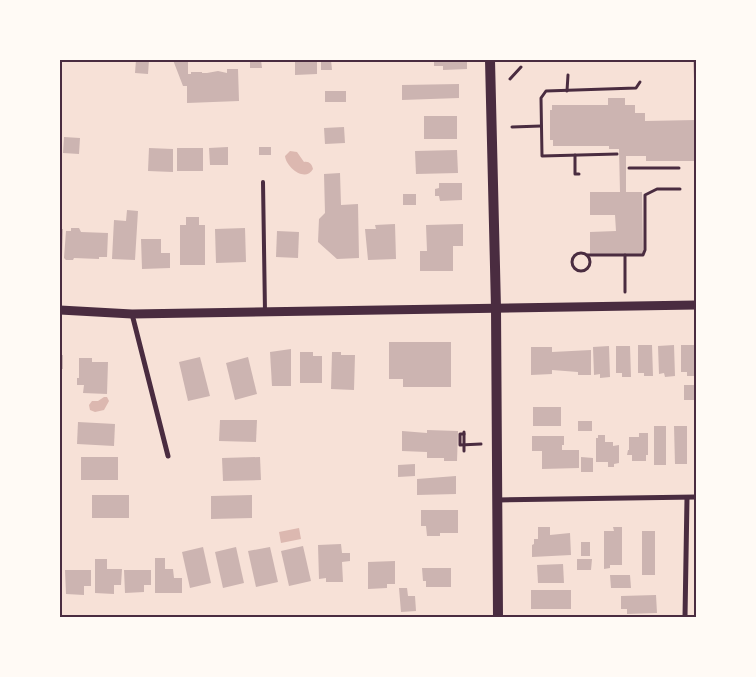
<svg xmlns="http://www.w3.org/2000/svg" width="756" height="677" font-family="'Exo 2',sans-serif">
<rect width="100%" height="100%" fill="#f7e1d7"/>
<g fill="#dcb8b0">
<path d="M290 151 297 152 304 162C309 161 312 164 313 169 305 183 286 167 285 156Z"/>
<polygon points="104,397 107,397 109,401 104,410 95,412 90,410 89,405 92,401 98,401"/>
<polygon points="299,528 301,539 281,543 279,532"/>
</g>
<g fill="#ccb4b1">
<polygon points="136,60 149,60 148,74 135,73"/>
<polygon points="173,60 188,60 188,74 191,74 191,72 202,72 202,73 207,73 218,71 227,73 227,69 238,69 239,101 187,103 187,86 183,86"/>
<polygon points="250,60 261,60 262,68 250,68"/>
<polygon points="295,60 317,60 317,74 295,75"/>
<polygon points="321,60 331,60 332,70 321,70"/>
<polygon points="434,60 467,60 467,69 443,70 443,66 434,66"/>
<polygon points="693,60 696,60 696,79 694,79"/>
<polygon points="459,84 459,98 402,100 402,85"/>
<rect x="325" y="91" width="21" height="11"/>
<polygon points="608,98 625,98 625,105 635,105 635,113 645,113 645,121 696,120 696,161 646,161 646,156 626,156 626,192 642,192 643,254 590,254 590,232 616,231 615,215 590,215 590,192 620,192 619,149 609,149 609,146 553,146 553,140 550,140 550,110 552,110 552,105 608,105"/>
<rect x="424" y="116" width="33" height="23"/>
<polygon points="344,127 345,143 325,144 324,128"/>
<polygon points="64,137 80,138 79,154 63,153"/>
<polygon points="228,147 228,165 210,165 209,148"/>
<rect x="259" y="147" width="12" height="8"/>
<polygon points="149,148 173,149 173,172 148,171"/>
<rect x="177" y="148" width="26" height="23"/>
<polygon points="457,150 458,173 416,174 415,151"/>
<polygon points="340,173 341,205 358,204 359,258 337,259 318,242 319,219 325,213 324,174"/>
<polygon points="439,183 462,183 462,200 440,201 439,196 435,196 435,189 439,188"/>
<rect x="403" y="194" width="13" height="11"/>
<polygon points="127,210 138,211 135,260 112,259 114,220 126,221"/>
<polygon points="186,217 199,217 199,225 205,225 205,265 180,265 180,225 186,225"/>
<polygon points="395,224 396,259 368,260 365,229 376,229 375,225"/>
<polygon points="463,224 463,246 453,246 453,271 420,271 420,251 427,251 426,225"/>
<polygon points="71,228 79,228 81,232 108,233 107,257 99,257 99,259 74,258 73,260 66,260 64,258 66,231 71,231"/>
<polygon points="245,228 246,262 216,263 215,229"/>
<polygon points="60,229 63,229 62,257 60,257"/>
<polygon points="277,231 299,232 298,258 276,257"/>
<polygon points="141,239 161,239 161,253 170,253 170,268 142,269"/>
<polygon points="389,342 451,342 451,387 403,387 403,379 389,379"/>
<polygon points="638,345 652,345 653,376 644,376 644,373 638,373"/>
<polygon points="674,345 675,376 665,377 664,373 659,374 658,346"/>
<polygon points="681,345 695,345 695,376 687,376 687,372 681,372"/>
<polygon points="609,346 610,377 600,378 600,374 594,375 593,347"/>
<polygon points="616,346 630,346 631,377 622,377 622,373 616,373"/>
<polygon points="531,347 552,347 552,352 591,350 591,375 578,375 578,372 552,370 552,374 531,375"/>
<polygon points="291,349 291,386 272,386 270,352"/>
<polygon points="300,352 313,352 313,356 322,356 322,383 300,383"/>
<polygon points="332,352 341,352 341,355 355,355 354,390 331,389"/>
<rect x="60" y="355" width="3" height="14"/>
<polygon points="200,357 210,396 188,401 179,362"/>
<polygon points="248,357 257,394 235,400 226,363"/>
<polygon points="79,358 92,358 92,362 108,362 107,394 83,393 84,385 77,385 77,378 79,378"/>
<rect x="684" y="385" width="12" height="15"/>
<rect x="533" y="407" width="28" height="19"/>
<polygon points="220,420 257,420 256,442 219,441"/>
<rect x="578" y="421" width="14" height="10"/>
<polygon points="78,422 115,424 114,446 77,444"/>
<rect x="654" y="426" width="12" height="39"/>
<polygon points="674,426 687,426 687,464 675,464"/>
<polygon points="427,430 458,431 457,461 444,461 444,458 427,458 427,452 402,451 402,431 427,433"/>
<polygon points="639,433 648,433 648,455 646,455 646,461 632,461 632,455 627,455 628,450 629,450 629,437 639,437"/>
<polygon points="598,435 605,435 605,442 613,442 613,446 619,445 619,463 614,464 614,467 608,467 608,462 596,462 596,438 598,438"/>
<polygon points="532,436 564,436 564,445 562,445 562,450 579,450 579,468 542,469 542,451 532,451"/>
<rect x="694" y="437" width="2" height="27"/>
<rect x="81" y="457" width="37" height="23"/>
<polygon points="260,457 261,480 223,481 222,458"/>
<polygon points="581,457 593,458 593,472 581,472"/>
<polygon points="415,464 415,476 398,477 398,465"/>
<polygon points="456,476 456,494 417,495 417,479"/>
<rect x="92" y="495" width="37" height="23"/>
<polygon points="252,495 252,518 211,519 211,496"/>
<polygon points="421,510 458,510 458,533 440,533 440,536 427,536 426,526 421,526"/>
<polygon points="538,527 550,527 550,535 570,533 571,555 532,557 532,545 534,544 534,539 538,539"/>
<polygon points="613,527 622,527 622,565 610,565 610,568 604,569 604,531 614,531"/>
<rect x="642" y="531" width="13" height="44"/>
<rect x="581" y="542" width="9" height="14"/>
<polygon points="341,544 342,553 350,553 350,561 342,562 343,582 326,582 326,578 319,579 318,545"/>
<polygon points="303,546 311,581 289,586 281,551"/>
<polygon points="203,547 211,583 190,588 182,552"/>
<polygon points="236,547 244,583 223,588 215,552"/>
<polygon points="270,547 278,582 256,587 248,551"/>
<polygon points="155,558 165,558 165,569 173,569 174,578 182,578 182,593 155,593"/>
<polygon points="95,559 107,559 107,569 122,569 121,585 114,585 114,594 95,593"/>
<polygon points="577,559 592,559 591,570 577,570"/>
<polygon points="395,561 395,584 387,584 387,588 368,589 368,562"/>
<polygon points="563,564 564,583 538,583 537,565"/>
<polygon points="422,568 451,568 451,587 426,587 426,581 423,581"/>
<polygon points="65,570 91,570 91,586 84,586 84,595 66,594"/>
<polygon points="124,570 151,570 151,585 144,585 144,592 125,593"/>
<polygon points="610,575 630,575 631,588 611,588"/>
<polygon points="399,588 407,588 408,596 415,596 416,611 401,612"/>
<rect x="531" y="590" width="40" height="19"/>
<polygon points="656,595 657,613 627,614 627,609 621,609 621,596"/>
<rect x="532" y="615" width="40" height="2"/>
</g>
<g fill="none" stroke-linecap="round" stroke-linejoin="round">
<g stroke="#4a2c40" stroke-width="3">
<polyline points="510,79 521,67"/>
<polyline points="567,91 568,75"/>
<polyline points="512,127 541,126"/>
<polyline points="617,154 542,156 541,98 546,91 636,88 640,82"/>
<polyline points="575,155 575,174 579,174"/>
<polyline points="629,168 679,168"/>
<circle cx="581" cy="262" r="9"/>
<polyline points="587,255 643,255 645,250 645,195 657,189 680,189"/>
<polyline points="625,255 625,292"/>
<polyline points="464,432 464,451"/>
<polyline points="464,434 460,434 460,445 481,444"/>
</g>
<polyline stroke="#4a2c40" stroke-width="4" points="263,182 265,312"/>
<g stroke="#4a2c40" stroke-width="5">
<polyline points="132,314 168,456"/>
<polyline points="497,500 696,497"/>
<polyline points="685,617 687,498"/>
</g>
<polyline stroke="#4a2c40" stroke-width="9" points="60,310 132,314 696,305"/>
<polyline stroke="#4a2c40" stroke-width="10" points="490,60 496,308 498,617"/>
</g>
<rect width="756" height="677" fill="none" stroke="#fffaf5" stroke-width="122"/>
<rect x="61" y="61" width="634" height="555" fill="none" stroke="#4a2c40" stroke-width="2"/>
</svg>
